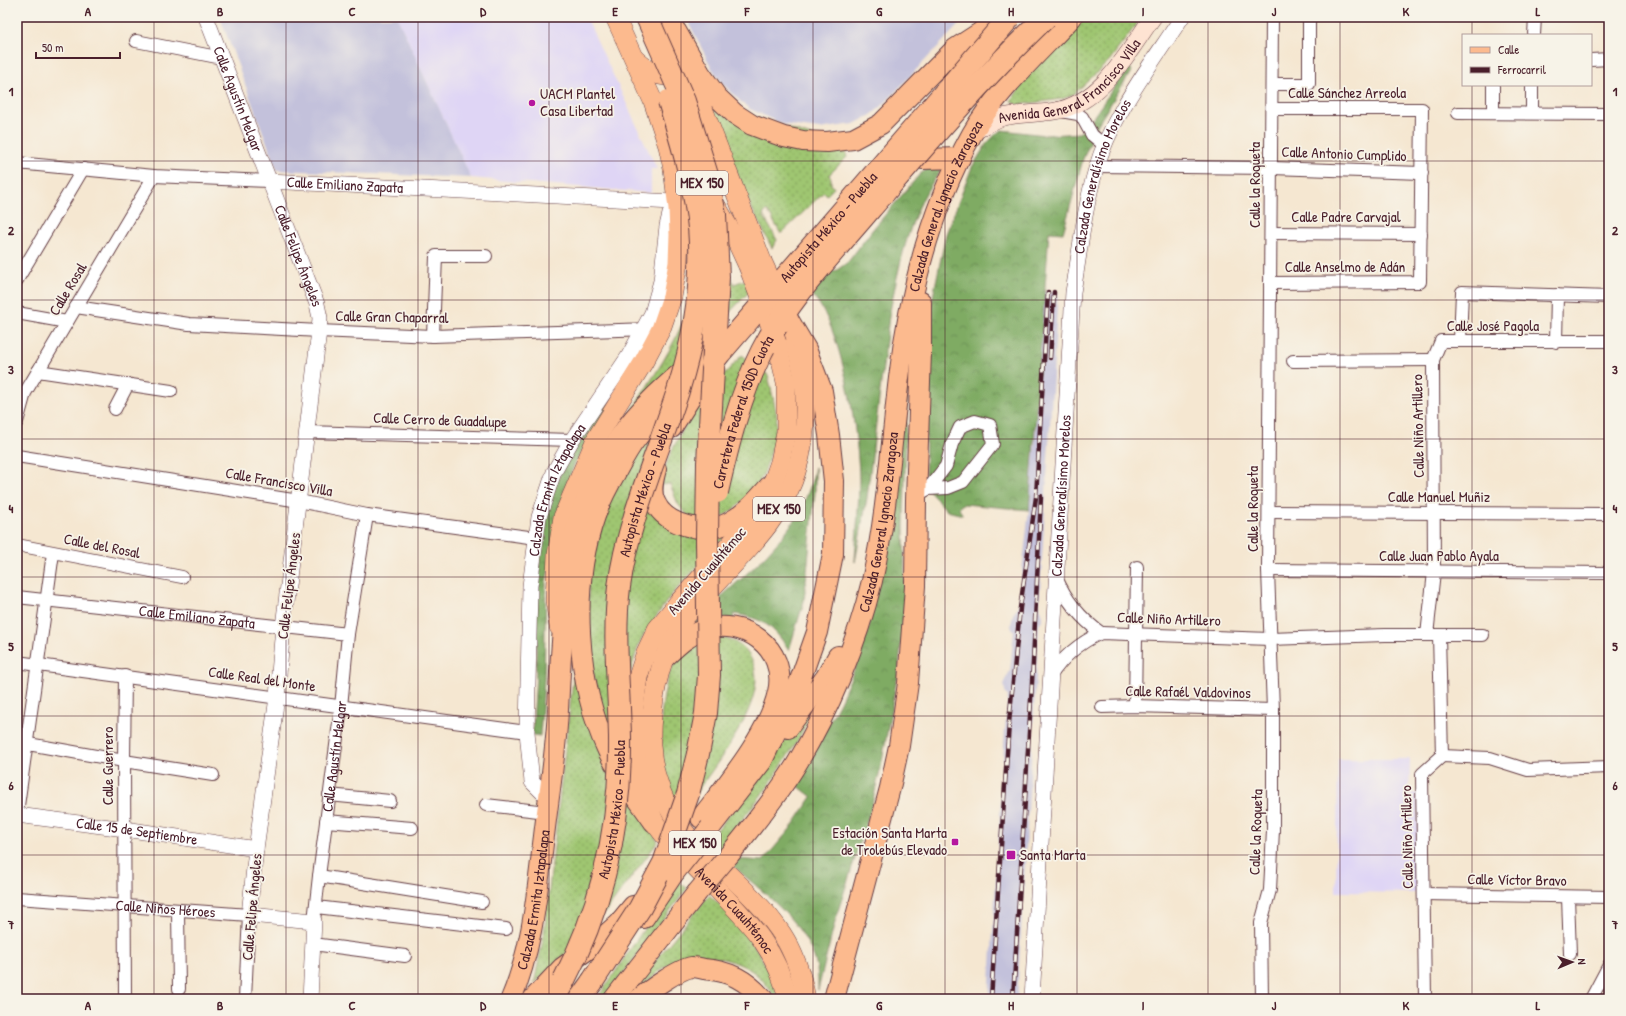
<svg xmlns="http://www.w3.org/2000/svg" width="1626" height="1016" font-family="'Patrick Hand',sans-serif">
<defs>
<pattern id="grass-dots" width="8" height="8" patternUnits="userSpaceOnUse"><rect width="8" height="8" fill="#9fc671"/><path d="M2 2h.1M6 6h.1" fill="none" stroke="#84a05d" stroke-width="1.8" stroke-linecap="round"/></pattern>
<pattern id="forest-crowns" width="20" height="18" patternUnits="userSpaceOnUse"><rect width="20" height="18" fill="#7fab63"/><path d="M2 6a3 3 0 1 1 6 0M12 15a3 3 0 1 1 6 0" fill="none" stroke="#6a8b52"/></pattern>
</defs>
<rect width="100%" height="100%" fill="#f7f3e8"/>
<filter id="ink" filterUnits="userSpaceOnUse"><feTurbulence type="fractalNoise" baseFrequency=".025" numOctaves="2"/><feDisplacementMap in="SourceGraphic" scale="8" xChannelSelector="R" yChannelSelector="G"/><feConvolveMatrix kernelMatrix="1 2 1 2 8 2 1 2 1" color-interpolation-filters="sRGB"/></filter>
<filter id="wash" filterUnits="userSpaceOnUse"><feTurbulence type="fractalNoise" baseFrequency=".012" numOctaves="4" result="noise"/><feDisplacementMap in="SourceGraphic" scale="16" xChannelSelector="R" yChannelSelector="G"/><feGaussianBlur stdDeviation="0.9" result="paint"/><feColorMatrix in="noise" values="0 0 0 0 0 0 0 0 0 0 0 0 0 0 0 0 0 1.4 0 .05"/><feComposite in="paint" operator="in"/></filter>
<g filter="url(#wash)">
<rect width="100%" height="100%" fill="#f5e7d1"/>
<g fill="#dfd5f5">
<polygon points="397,17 586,17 657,169 651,169 651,193 471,178"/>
<polygon points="1338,759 1410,759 1409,793 1419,793 1418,893 1336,892"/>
</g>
<g fill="#c3c1db">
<polygon points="220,17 397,17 471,178 277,170"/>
<polygon points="686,17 966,17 882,106 871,115 854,124 819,129 782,124 750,109 741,102 722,83 711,67"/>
<polygon points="1044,292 1058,292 1039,608 1042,612 1042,620 1039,624 1017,999 989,999 1005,729 1008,697 1005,691 1004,682 1010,671 1014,631 1011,626 1013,614 1018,608 1029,510 1035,442"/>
</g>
<g fill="url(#grass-dots)" stroke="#74724e">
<polygon points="1085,17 1142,17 1109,61 1074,94 1062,99 1016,105 1011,101 1028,76"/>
<polygon points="705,92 715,104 844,147 847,157 829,175 831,178 831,184 834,188 827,195 824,192 781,234 767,210 763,215 777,240 772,248 749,203"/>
<path d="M704 225 734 284 745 280 750 291 627 418C645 388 668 358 681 326 693 297 698 256 704 225Z"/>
<polygon points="742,355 768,375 777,416 775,439 764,473 753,494 719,520 689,517 678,504 670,484 659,485 671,452 696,405"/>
<polygon points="659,420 652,509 735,526 672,594 646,631 639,644 629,675 625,770 606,727 589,656 588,576 609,499"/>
<path d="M712 636C726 637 735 640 745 650 756 662 758 678 754 693 747 726 710 773 690 801H674C671 790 666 779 664 769 657 739 660 665 687 647 695 642 704 639 712 636Z"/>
<polygon points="575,663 658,842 606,911 589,931 534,984 544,934"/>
<polygon points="823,691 798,740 769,785 718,851 708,842"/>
<polygon points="677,880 687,888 604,999 597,999"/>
<path d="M709 895C741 923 767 957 779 999H776C770 989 762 978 752 971 733 958 700 952 678 960 661 966 643 987 630 999H624Z"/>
</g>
<g fill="url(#forest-crowns)" stroke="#646547">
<polygon points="1128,67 1132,70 1098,124 1083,159 1063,233 1049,232 1029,510 964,504 961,505 959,509 963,515 947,511 928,489 925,482 928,350 931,306 946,234 972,167 987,143 997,133 1002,130 1045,135 1066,134 1079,133 1085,129"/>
<path d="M929 168 937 169 941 170C936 178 931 184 927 191 906 229 897 275 889 317L867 498 855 562C856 535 859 507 859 480 859 438 842 319 809 292L830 272 837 270 848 262 873 229 920 174Z"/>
<path d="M907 374 904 526 905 600 898 678 896 683 882 761 871 809 837 914 818 990C818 979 818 967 814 957 799 917 762 892 732 865L736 859 763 861 791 828 812 797 794 783 816 747 840 702 855 668 869 627Z"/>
<path d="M606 402 610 405 575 463 565 489 546 583 544 680 540 736 532 735C534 710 536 685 536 659 537 601 535 531 559 476 571 450 590 426 606 402Z"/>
<path d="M815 467V493L804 601 789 650C773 626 763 618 734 614L733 620 688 628C701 612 718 600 733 586 770 554 807 517 815 467Z"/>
</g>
</g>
<g filter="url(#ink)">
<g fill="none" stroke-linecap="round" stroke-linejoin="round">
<defs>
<g id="minor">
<polyline points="1534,35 1535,17"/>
<polyline points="136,41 222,58"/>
<polyline points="1591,60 1609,59"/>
<polyline points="1272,84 1309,84 1309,17"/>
<polyline points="1493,85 1493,113"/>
<polyline points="1061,111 1078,114 1082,117 1092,135 1104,145"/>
<polyline points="1458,113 1609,114"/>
<polyline points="1532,113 1532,85"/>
<polyline points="17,163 154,176 269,181"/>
<polyline points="1097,166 1271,168 1422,173"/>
<polyline points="1271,233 1421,234"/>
<polyline points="17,280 83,169"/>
<polyline points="1270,283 1420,282 1422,109 1272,109"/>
<polyline points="76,307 189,324 319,331 433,336 650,329"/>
<polyline points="17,313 67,322"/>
<polyline points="433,336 436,256 486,256"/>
<polyline points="1460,341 1462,292 1609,297"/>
<polyline points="1556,342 1557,295"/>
<polyline points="1293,361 1433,360"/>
<polyline points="38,371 171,391"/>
<polyline points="115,409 128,384"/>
<polyline points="17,422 25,393 154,176"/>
<polyline points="306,432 572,440"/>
<polyline points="17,456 299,501 367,515 536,538"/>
<polyline points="917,495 928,489 948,488 963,482 993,444 990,425 975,421 960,427 952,444 946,466 928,489"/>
<polyline points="1269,512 1609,514"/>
<polyline points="17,545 182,577"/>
<polyline points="1268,570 1609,573"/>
<path d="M1056 577C1066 601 1080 618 1101 633"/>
<path id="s1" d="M17 597 348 634"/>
<polyline points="1427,635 1434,572 1433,360 1441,341 1609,341"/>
<polyline points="17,662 527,732"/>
<path d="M1050 677C1063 656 1079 643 1101 633L1270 639 1385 635H1483"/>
<polyline points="1135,706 1137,567"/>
<polyline points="1102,707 1135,706 1273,710"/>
<polyline points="17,742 124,761 213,775"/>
<polyline points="1442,756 1490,758 1528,770 1609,767"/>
<polyline points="329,795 390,801"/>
<polyline points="486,805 547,812"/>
<polyline points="17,813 53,553"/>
<polyline points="326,821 412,828"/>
<polyline points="319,876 482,902"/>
<polyline points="1424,894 1609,897"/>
<polyline points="1568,897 1570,954"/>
<path id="s2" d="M17 898 249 915 245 999"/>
<polyline points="316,907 506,929"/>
<polyline points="178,910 179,989"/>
<path id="s3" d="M314 921 319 876 341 707 348 634 367 515"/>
<polyline points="313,944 405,956"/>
<polyline points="125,999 124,761 125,676"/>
<polyline points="1262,999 1261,923 1270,890 1273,830 1273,710 1268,570 1272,17"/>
<polyline points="1425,999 1422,774 1442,756 1439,635"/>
<polyline points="1591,999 1609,965"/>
</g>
<g id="tertiary">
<path id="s4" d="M206 17 317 304 320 318 319 331 283 627 277 697 256 849 249 915 314 921 310 999"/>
<path id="s5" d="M269 181 673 202"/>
<path id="s6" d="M549 799 532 782 527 732 530 586 539 517 554 472 572 440 628 357 652 313 661 281 667 226 673 202H674"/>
<path id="s7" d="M17 815 125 829 256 849"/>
<path id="s8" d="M1032 999 1073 292C1080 251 1084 209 1096 169 1112 114 1151 65 1182 17"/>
</g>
<g id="secondary">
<path id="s9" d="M973 132C983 127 993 120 1003 117 1020 113 1038 114 1055 111 1102 103 1127 53 1153 17"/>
</g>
<g id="primary">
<path d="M669 17C680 39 686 62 694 85 717 144 739 203 762 261"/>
<path d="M635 59C648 71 671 88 681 63"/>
<polyline points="714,202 735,238 748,266"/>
<path d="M792 331C796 347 802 364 804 380 807 410 805 443 796 472 780 524 737 558 703 598 695 607 684 616 678 627 658 662 650 706 651 746 653 776 665 808 684 831 691 840 700 848 709 856 734 880 763 905 782 934 795 954 802 976 806 999"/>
<path id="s10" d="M777 344 786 382V432L780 462 773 482 756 515 678 603 657 629 646 652 638 677 634 708V735L636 759 643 789 654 822 664 835C682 853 700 872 718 890 751 924 777 950 788 999"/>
<polyline points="559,627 555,600 557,555 563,517 596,439 643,363 661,329 672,297 678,263 679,235 678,208 673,169 668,146 653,101 615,17"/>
</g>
<g id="trunk">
<polyline points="676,31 700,73 717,97 735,114 752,125 784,137 803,141 827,142 853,139 881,124 955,49 978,34"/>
<polyline points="966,60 982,31 994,17"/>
<polyline points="922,159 960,158"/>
<path d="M656 469C653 480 650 492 655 502 666 527 706 534 728 523 746 514 760 497 773 482"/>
<path d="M662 660C675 648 686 636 703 630 743 616 788 648 778 692 769 734 727 784 701 818"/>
<polyline points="788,728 826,677 838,656"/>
<path d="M654 822C638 799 620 776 608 751 576 683 570 587 595 516 600 501 608 486 616 472 622 461 628 449 636 439 648 423 663 409 678 395"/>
<polyline points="710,828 762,761 799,683 817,632 833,554 834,481 829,435 822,391 806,349 790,322"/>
<path id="s11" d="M729 855C752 827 777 796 796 765 829 711 857 643 872 581 887 514 891 445 899 378 909 295 931 207 972 134 996 91 1039 53 1072 17"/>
<polyline points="644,918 674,873"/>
<path id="s12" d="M511 999C533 947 537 892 544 836 549 794 556 752 558 710 560 669 562 628 567 587 569 570 570 553 574 537 583 503 599 467 619 438 646 398 687 369 722 337"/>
<polyline points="533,999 562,968 598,942 619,923 633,906"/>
<polyline points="614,999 696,894"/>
<path d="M639 999C649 990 679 969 692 967 696 967 700 968 704 969 730 971 746 980 763 999"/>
<polyline points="834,999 890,788 899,746 908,683 915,586 916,500 921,352 921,302"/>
</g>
<g id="motorway">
<polyline points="671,427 703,376"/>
<polyline points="554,999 563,982"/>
<polyline points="580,999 592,982"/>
</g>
</defs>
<use href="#minor" stroke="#643d44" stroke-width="14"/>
<use href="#tertiary" stroke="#643d44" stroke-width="16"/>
<use href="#secondary" stroke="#643d44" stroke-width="18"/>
<use href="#primary" stroke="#643d44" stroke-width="20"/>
<use href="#trunk" stroke="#643d44" stroke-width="22"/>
<use href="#motorway" stroke="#643d44" stroke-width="24"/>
<use href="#minor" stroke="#fff" stroke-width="12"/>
<use href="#tertiary" stroke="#fff" stroke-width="15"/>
<use href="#secondary" stroke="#fee3d2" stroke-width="17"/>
<use href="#primary" stroke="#fcba8e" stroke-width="19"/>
<use href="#trunk" stroke="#fcba8e" stroke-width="20"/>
<use href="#motorway" stroke="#fcba8e" stroke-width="22"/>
<defs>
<g id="rail">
<polyline points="1050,358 1054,292"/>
<polyline points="991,999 1009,723 1020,608 1036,497 1048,292"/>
<polyline points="1013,999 1032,683 1041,496"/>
</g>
</defs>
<use href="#rail" stroke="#4a1f2b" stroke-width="4.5"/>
<use href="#rail" stroke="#f7f3e8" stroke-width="3" stroke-dasharray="9" stroke-linecap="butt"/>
<defs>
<g id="primary-bridge">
<polyline points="762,261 790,322"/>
<polyline points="748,266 777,343"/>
</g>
<g id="trunk-bridge">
<polyline points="674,873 710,828"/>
<polyline points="696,894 729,855"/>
</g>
<g id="motorway-bridge">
<path id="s13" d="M712 363 720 353 1010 17"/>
<path id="s14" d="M717 492C728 444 740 395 762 351 789 298 832 254 870 209 927 143 983 77 1046 17"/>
<path id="s15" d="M563 982C603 906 621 822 620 737 619 687 613 636 619 587 628 519 657 456 678 391 693 343 702 293 700 243 699 200 682 142 669 101"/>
<polyline points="592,982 640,908 664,863 688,794 698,754 706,713 709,675 707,540 708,463 718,277 715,215 707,175 684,101 647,17"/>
</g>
</defs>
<use href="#primary-bridge" stroke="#643d44" stroke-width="20" stroke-linecap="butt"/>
<use href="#trunk-bridge" stroke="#643d44" stroke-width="22" stroke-linecap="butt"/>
<use href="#motorway-bridge" stroke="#643d44" stroke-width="24" stroke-linecap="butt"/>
<use href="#primary-bridge" stroke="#fcba8e" stroke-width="19"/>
<use href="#trunk-bridge" stroke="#fcba8e" stroke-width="20"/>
<use href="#motorway-bridge" stroke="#fcba8e" stroke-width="22"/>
</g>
</g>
<path fill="none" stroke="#4a1f2b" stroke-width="1" stroke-opacity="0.55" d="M154 17V999M286 17V999M418 17V999M549 17V999M681 17V999M813 17V999M945 17V999M1077 17V999M1208 17V999M1340 17V999M1472 17V35M1472 85V999M17 161H1609M17 300H1609M17 439H1609M17 577H1609M17 716H1609M17 855H1609"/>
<g fill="#b5179e" stroke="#f7f3e8" stroke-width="1.5">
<circle cx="532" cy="103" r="4"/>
<rect x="951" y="838" width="8" height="8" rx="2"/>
<rect x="1006" y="850" width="10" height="10" rx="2"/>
</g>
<g text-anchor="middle" stroke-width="3.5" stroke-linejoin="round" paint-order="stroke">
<g fill="#f7f3e8" stroke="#7e5f64" stroke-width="1">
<rect x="676" y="171" width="52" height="24" rx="3"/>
<rect x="753" y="497" width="52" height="24" rx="3"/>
<rect x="669" y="831" width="52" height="24" rx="3"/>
</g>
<g font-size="14" font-weight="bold" fill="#4a1f2b">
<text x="702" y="188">MEX 150</text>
<text x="779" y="514">MEX 150</text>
<text x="695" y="848">MEX 150</text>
</g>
<g font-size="15" fill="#4a1f2b" stroke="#f7f3e8">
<text dy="5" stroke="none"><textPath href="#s9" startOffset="113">Avenida General Francisco Villa</textPath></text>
<text x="1347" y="98">Calle Sánchez Arreola</text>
<text dy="5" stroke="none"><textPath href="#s4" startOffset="88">Calle Agustín Melgar</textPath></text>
<text transform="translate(1344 154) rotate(2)" y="5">Calle Antonio Cumplido</text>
<text dy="5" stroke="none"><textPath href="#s8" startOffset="828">Calzada Generalísimo Morelos</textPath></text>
<text dy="5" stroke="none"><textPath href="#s5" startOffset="76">Calle Emiliano Zapata</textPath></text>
<text transform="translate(1255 185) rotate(-90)" y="5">Calle la Roqueta</text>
<text dy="5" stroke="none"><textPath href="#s11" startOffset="696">Calzada General Ignacio Zaragoza</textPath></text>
<text x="1346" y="222">Calle Padre Carvajal</text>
<text dy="5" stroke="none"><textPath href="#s13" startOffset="179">Autopista México - Puebla</textPath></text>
<text dy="5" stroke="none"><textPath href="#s4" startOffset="256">Calle Felipe Ángeles</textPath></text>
<text x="1345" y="272">Calle Anselmo de Adán</text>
<text transform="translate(68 289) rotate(-59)" y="5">Calle Rosal</text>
<text transform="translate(392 317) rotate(1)" y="5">Calle Gran Chaparral</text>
<text x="1493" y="331">Calle José Pagola</text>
<text dy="5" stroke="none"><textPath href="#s14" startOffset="84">Carretera Federal 150D Cuota</textPath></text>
<text transform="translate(440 420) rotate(2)" y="5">Calle Cerro de Guadalupe</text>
<text transform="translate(1418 426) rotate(-91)" y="5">Calle Niño Artillero</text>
<text transform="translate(279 482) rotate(10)" y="5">Calle Francisco Villa</text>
<text dy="5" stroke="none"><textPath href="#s6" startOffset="321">Calzada Ermita Iztapalapa</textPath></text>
<text dy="5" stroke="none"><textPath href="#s15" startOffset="505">Autopista México - Puebla</textPath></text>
<text dy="5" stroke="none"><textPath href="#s8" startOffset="504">Calzada Generalísimo Morelos</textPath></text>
<text x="1439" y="502">Calle Manuel Muñiz</text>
<text transform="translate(1253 509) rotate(-90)" y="5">Calle la Roqueta</text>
<text dy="5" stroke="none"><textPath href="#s11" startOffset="371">Calzada General Ignacio Zaragoza</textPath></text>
<text transform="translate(102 546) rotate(11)" y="5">Calle del Rosal</text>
<text x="1439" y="561">Calle Juan Pablo Ayala</text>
<text transform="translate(707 571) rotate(-49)" y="5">Avenida Cuauhtémoc</text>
<text transform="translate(289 586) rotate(-83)" y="5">Calle Felipe Ángeles</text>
<text dy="5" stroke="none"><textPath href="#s1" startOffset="181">Calle Emiliano Zapata</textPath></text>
<text transform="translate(1169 619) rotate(2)" y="5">Calle Niño Artillero</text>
<text transform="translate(262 679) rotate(8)" y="5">Calle Real del Monte</text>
<text transform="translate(1188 692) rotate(1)" y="5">Calle Rafaél Valdovinos</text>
<text dy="5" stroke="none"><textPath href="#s3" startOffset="166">Calle Agustín Melgar</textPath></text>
<text transform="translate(108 766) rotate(-90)" y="5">Calle Guerrero</text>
<text dy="5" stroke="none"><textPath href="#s15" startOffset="181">Autopista México - Puebla</textPath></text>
<text dy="5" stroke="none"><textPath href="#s7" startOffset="121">Calle 15 de Septiembre</textPath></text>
<text transform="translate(1256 832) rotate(-88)" y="5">Calle la Roqueta</text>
<text transform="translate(1407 837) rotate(-91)" y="5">Calle Niño Artillero</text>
<text transform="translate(1517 880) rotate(1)" y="5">Calle Víctor Bravo</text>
<text dy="5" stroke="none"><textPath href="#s12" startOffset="102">Calzada Ermita Iztapalapa</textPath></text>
<text transform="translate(252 907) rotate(-85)" y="5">Calle Felipe Ángeles</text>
<text dy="5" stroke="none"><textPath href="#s2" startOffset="149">Calle Niños Héroes</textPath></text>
<text dy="5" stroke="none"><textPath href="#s10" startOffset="648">Avenida Cuauhtémoc</textPath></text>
</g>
<g font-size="15" fill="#4a1f2b" stroke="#f7f3e8" text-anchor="start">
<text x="540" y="99">UACM Plantel<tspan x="540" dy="17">Casa Libertad</tspan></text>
<text x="947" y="838" text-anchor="end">Estación Santa Marta<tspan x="947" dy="17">de Trolebús Elevado</tspan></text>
<text x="1020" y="860">Santa Marta</text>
</g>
</g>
<rect width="1626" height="1016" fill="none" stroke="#f7f3e8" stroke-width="44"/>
<rect x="1462" y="34" width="130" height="52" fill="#f7f3e8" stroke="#b29e9c"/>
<rect x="1470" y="47" width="20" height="6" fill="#fcba8e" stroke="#b29e9c"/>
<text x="1498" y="54" font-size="12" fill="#4a1f2b">Calle</text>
<rect x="1470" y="67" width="20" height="6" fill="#4a1f2b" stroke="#b29e9c"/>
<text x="1498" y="74" font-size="12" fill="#4a1f2b">Ferrocarril</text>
<g transform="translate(1572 962) rotate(88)" stroke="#f7f3e8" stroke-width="3" paint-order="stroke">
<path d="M0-3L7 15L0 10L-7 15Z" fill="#4a1f2b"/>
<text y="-6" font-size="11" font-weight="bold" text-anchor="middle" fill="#4a1f2b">N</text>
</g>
<path d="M36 52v6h84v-6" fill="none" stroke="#4a1f2b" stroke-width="2"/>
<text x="42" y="52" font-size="12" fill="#4a1f2b" stroke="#f7f3e8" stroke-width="3" paint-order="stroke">50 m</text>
<rect x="22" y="22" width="1582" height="972" fill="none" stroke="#4a1f2b" stroke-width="1.5"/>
<g font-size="13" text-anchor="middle" font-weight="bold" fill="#4a1f2b">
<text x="88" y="16">A</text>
<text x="220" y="16">B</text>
<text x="352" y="16">C</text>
<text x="483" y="16">D</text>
<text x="615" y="16">E</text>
<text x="747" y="16">F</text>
<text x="879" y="16">G</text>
<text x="1011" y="16">H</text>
<text x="1143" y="16">I</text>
<text x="1274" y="16">J</text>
<text x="1406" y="16">K</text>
<text x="1538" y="16">L</text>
<text x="11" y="96">1</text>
<text x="1615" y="96">1</text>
<text x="11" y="235">2</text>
<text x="1615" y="235">2</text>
<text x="11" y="374">3</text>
<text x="1615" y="374">3</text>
<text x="11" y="513">4</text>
<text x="1615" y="513">4</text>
<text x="11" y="651">5</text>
<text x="1615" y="651">5</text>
<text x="11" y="790">6</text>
<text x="1615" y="790">6</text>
<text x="11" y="929">7</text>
<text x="1615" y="929">7</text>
<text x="88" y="1010">A</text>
<text x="220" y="1010">B</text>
<text x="352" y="1010">C</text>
<text x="483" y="1010">D</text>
<text x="615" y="1010">E</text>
<text x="747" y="1010">F</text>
<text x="879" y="1010">G</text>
<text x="1011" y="1010">H</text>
<text x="1143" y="1010">I</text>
<text x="1274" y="1010">J</text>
<text x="1406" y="1010">K</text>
<text x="1538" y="1010">L</text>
</g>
</svg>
